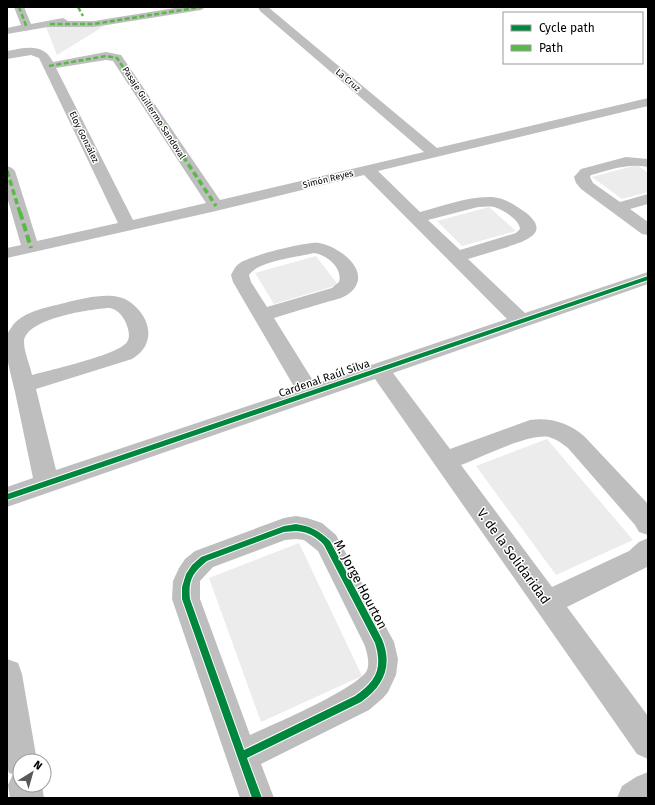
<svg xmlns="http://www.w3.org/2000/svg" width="655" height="805" font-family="'Fira Sans',sans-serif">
<rect width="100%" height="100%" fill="#fff"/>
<g fill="#ececec">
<polygon points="109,23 57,55 46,27 89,27"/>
<polygon points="637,165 648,173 648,192 622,199 592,177"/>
<polygon points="489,207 516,231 462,246 437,221"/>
<polygon points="316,256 338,285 274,304 255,273"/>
<polygon points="547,439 633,540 556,575 476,466"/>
<polygon points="299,543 362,676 261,722 209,578"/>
</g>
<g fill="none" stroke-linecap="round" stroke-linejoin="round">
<g fill="#bebebe" fill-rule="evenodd">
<polygon points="14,7 24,7 31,24 63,18 68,21 94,21 181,7 206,7 201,10 94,27 48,27 7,34 7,28 21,25"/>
<path d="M258 7H268L437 148 648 98V106L378 171 420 212C443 206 468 196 492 197 505 198 515 205 525 212 555 235 519 243 501 249 490 252 479 256 468 259L525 313 648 272V284L393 373 450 449 530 420C550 417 569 423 584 436L648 504V535L639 532 635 525 568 448C563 444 556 439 549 437 529 433 482 457 461 465L552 587 629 551 639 542 648 538 647 567 567 607 648 716V759L637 754 375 379 7 507V487L33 478C27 449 21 420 15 392 11 374 4 354 7 335 8 332 11 328 13 325 25 310 51 307 68 302 86 298 114 290 130 302 151 317 157 344 132 359L36 389 56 470 296 390 233 282 231 275C233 271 236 265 240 263 249 256 308 241 319 243 342 247 376 275 347 295 341 299 333 300 327 302 309 307 291 313 274 318L315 384 507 319 364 175 216 211 7 258V248L21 245 7 197V166L12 168 15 171 37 241 118 223 39 58 31 55 7 59V51C25 48 43 42 53 62L106 52 121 55 220 200 424 152 260 11ZM106 60 113 61 206 203 133 220 56 68ZM478 207C483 207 489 206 494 207 502 209 520 220 520 229L516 233 460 250 428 220ZM314 253C327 255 343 268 339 282L332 288 267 307 251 282 249 275C258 261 298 257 314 253ZM109 308C117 309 122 315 125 321 128 327 131 336 127 342 118 355 50 370 32 375 30 365 24 352 24 342 25 318 92 309 109 308Z"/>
<path d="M626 157 648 159V167C627 163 611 170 591 175L590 177 593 183 620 202 648 194V204L630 209 648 222V235L642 234 581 189 576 183 574 177 581 169Z"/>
<path d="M296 516 307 518 322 523 336 535 394 642 398 659 396 675 388 692 383 698 369 710 261 764 274 798H240L172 599 173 581 179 568 185 559 195 551 284 518ZM296 539 304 540 318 551 365 646C367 653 370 663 367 670 359 688 272 725 250 735L200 599V581L213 567 285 540Z"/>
<polygon points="7,659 18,663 22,674 37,761 20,761 20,785 42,785 44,798 10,798 8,785 13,774 9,773 7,767"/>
<polygon points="648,772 648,798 617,798 622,786 636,777"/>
</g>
<g stroke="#58b947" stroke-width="2.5" stroke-dasharray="5 2.5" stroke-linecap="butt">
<polyline points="19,7 27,28"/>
<polyline points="78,7 83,16"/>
<polyline points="50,24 94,24 201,7"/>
<polyline points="49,66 106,56 117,58 141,94"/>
</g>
<g stroke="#58b947" stroke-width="3.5" stroke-dasharray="6 3.5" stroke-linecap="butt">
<polyline points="141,93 216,206"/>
<polyline points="7,171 20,213"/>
</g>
<polyline stroke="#58b947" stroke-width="4" stroke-dasharray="8 4" stroke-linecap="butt" points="20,212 31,248"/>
<defs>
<g id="cycleway">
<polygon points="648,276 648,280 7,500 7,494"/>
<path d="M296 524C310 526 320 531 330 541L382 639C393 666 384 686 361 702L247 758 262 798H252L182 599V587L186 574 192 565 201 557 284 526ZM296 531C308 532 316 536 324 545L375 643C383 669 376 681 355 696L244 750 190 599C188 581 192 573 207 561L284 532Z"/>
</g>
</defs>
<use href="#cycleway" stroke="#fff" stroke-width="2"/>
<use href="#cycleway" fill="#00873e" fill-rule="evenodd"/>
</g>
<g text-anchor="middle" stroke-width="3" stroke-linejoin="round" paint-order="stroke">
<g font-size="9" fill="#000" stroke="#fff">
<text transform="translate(348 80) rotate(40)" y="3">La Cruz</text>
<text transform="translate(154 113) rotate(57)" y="3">Pasaje Guillermo Sandoval</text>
<text transform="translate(84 137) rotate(64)" y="3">Eloy González</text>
<text transform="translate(328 179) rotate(-14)" y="3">Simón Reyes</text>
</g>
<g font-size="11" fill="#000" stroke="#fff">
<text transform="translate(324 378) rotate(-19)" y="4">Cardenal Raúl Silva</text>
</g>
<g font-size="13" fill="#000" stroke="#fff">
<text transform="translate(514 556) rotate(54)" y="5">V. de la Solidaridad</text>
<text transform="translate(361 584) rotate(62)" y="5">M. Jorge Hourton</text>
</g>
</g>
<rect width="655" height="805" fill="none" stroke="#000000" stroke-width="16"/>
<rect x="503" y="12" width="140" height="52" fill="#ffffff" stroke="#999999"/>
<rect x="511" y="25" width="20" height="6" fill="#00873e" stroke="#999999"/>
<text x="539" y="32" font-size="12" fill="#000000">Cycle path</text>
<rect x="511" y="45" width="20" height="6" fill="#58b947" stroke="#999999"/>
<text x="539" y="52" font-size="12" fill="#000000">Path</text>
<g transform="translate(32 773) rotate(37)"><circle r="19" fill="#ffffff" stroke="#999999"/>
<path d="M0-3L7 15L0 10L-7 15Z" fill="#595959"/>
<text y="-6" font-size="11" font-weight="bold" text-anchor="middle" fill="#000000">N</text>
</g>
</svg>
